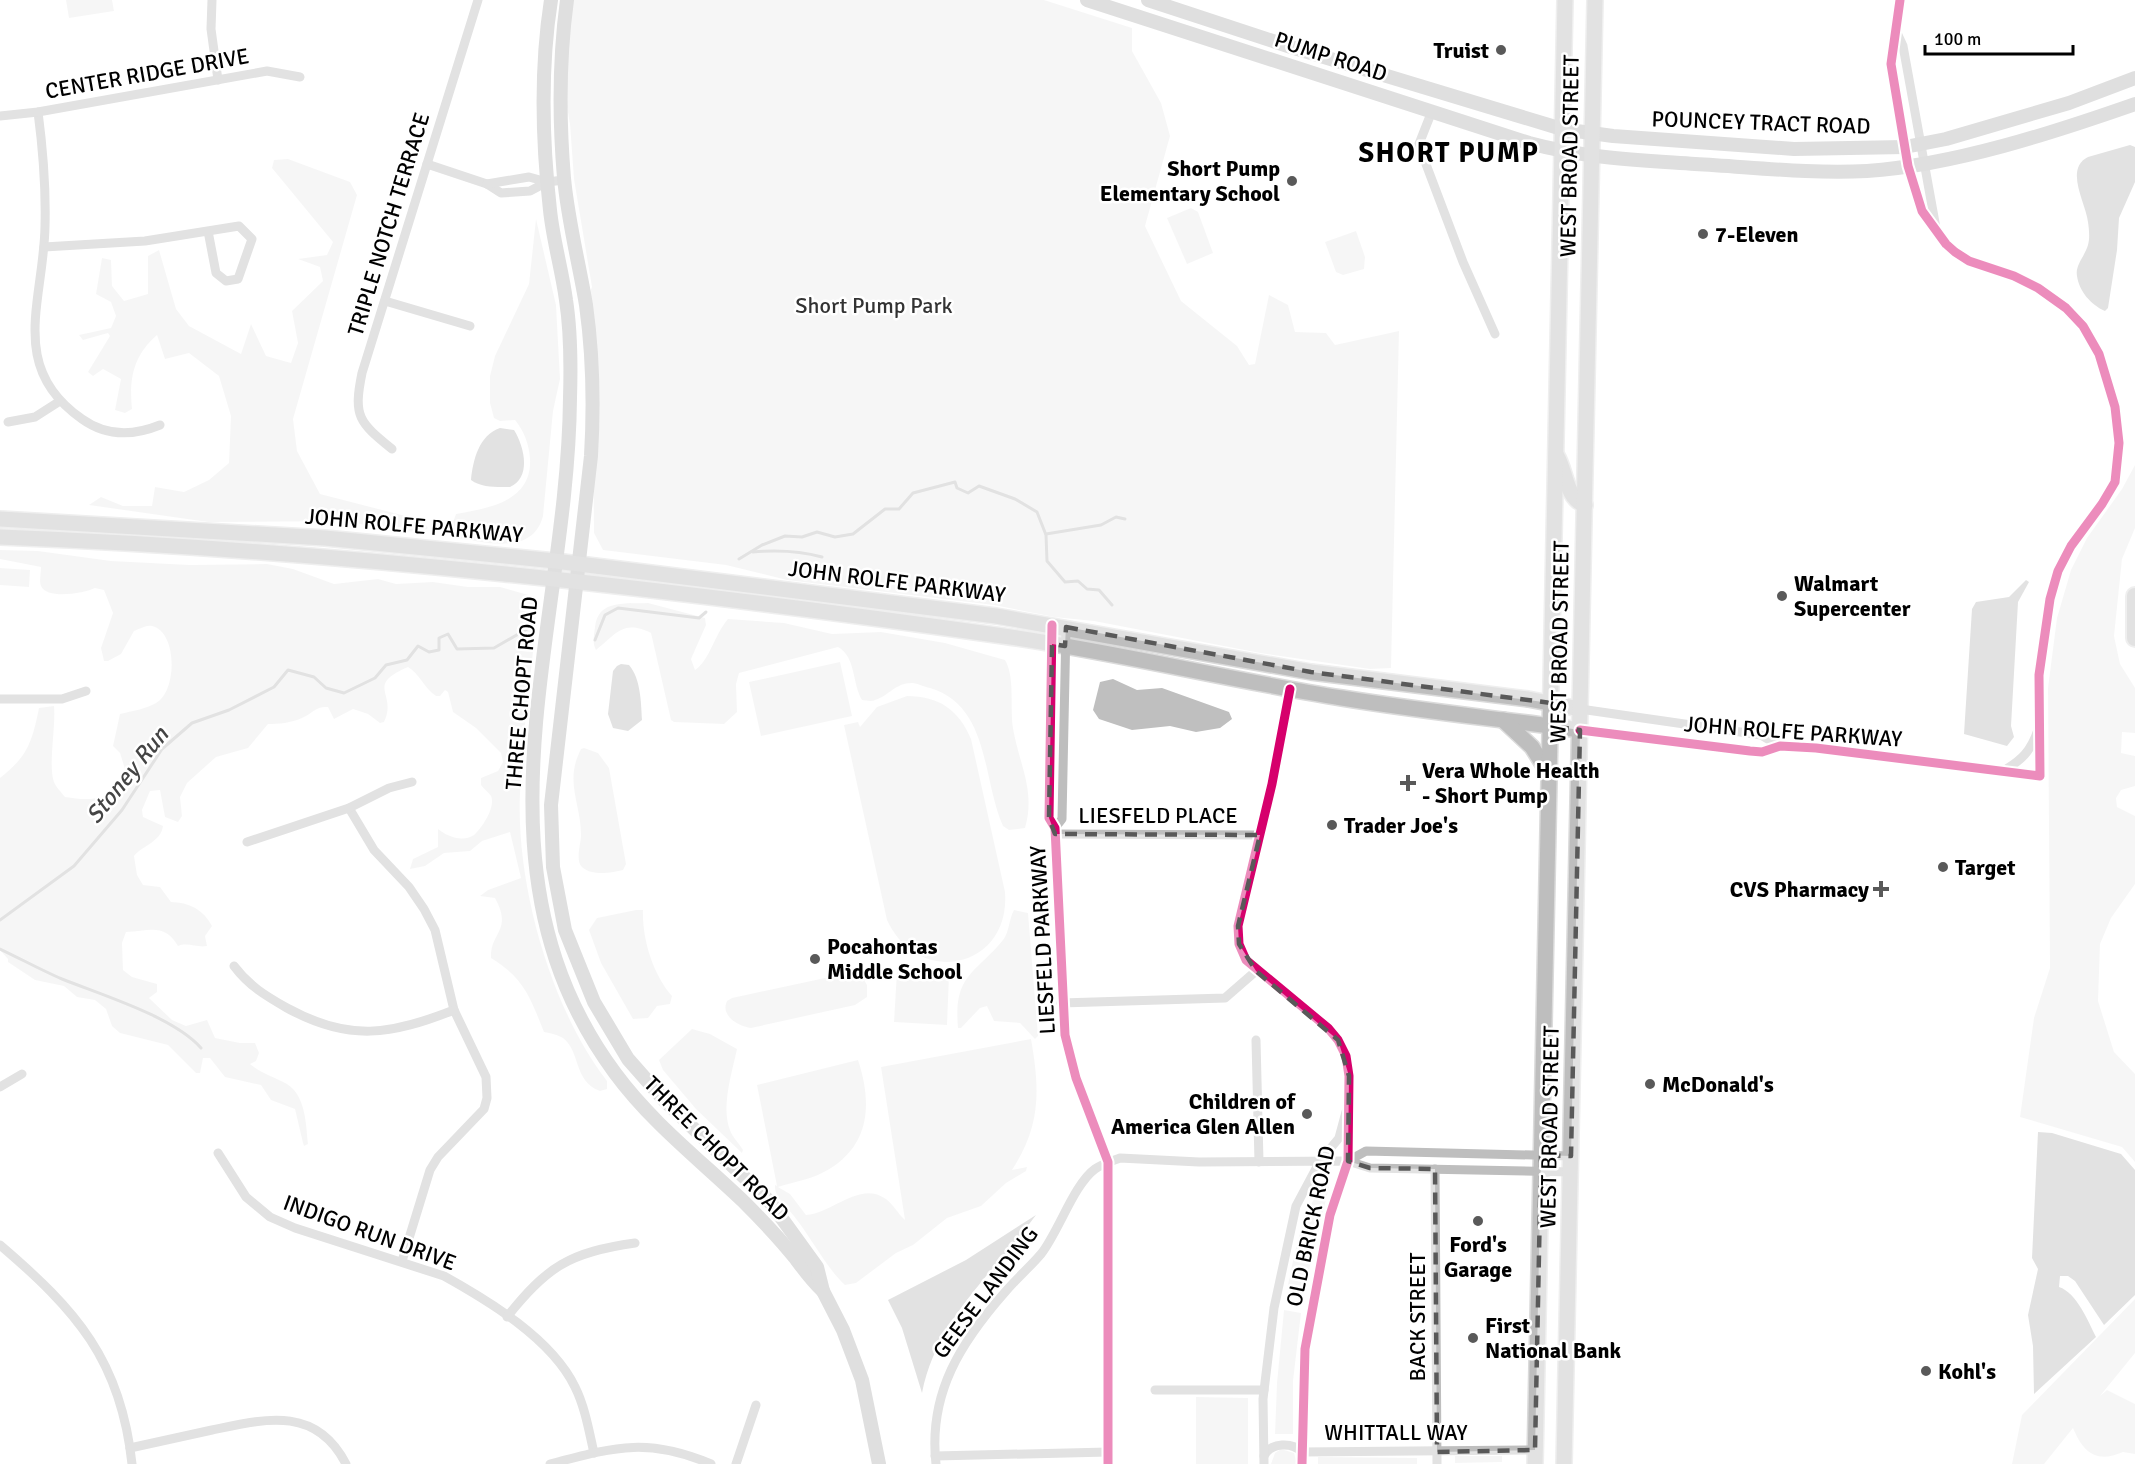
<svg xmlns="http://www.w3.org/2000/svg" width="2135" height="1464" font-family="Signika,sans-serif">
<rect width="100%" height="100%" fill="#fff"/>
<g fill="#ececec">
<polygon points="66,0 112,0 114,11 69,18"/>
<polygon points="567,0 1044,0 1132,28 1132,51 1161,103 1170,136 1145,226 1181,301 1237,346 1249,365 1255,364 1269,295 1288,305 1295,332 1326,333 1335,345 1399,331 1391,668 1370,669 1260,653 1094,621 1054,617 994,605 787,580 726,565 603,550 594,533 593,411 585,304 592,287 574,179 570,124 561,72"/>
<path d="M288 159 350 182 357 195 293 419 297 451 320 494 421 520 428 528 423 532 381 530 350 521 208 522 89 505 101 497 123 506H152L155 487 184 492 209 480 229 463 231 416 219 376 189 353 165 359 157 335C133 356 129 379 132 409L125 413 115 410 121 379 103 369 93 376 88 372 110 336 108 333 83 340 79 335 111 328 116 316 111 302 96 294 102 258 111 260 112 286 124 301 148 294V256L159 250 176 309 189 326 241 354 251 324 266 356 291 363 298 343 292 311 323 281 320 267 298 259 327 255 333 242 272 168 274 160Z"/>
<polygon points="1191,208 1198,212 1213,253 1187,264 1167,218"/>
<path d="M536 219 556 305 560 379 553 411 543 516C533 555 488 543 458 538L451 528 456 514C490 508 532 501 530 459 529 444 524 431 515 420L500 421 494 418 490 403V376L495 356 529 284Z"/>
<polygon points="1356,231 1365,257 1364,269 1343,275 1336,272 1325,242"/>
<polygon points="2135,465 2135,528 2122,559 2114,636 2120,664 2135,688 2135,733 2122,732 2121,753 2135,756 2135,786 2121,790 2116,798 2117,807 2135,816 2135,884 2111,918 2100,944 2098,1001 2114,1052 2135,1074 2135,1162 2122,1147 2020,1117 2034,1018 2050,968 2048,688 2057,618 2071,570 2087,538 2122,489"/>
<path d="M0 550 38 551 111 561 190 565 267 564 293 569 334 584 378 579 396 584 433 582 468 587H500L532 596 536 621C531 678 522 736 520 794 516 885 551 1009 607 1081V1089L600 1091C573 1081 581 1052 563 1038 558 1035 550 1033 544 1032 530 997 524 978 491 958 490 932 513 931 495 898L480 896 488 890 521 878 510 832 482 841 470 851 444 853 425 866 410 869 413 859 438 847V829C447 836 462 843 474 835 482 828 496 807 491 796 489 793 484 789 481 785V778L498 771 503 762 501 753 476 728 453 712 448 692 445 690 440 696H436C424 688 419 673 408 667 364 686 398 693 384 722L380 723 368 714 353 709 334 719 328 707C316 706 313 713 302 718 291 723 279 724 268 724L248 748 216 757 187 783 180 797 182 816 178 822 165 817 160 790 150 791 142 810 143 817 163 826C161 842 143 845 134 856L137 875 143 885 160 887 171 902C189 902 204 910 212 926L205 936 207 946C197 948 188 942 178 946 164 923 151 931 126 932L122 943 123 970 132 977 157 984V992L149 998 172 1020 186 1026 207 1020 215 1038 240 1043H255L259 1053 256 1061 250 1064C262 1074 274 1077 287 1084 306 1096 306 1125 308 1144L304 1146 303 1143 295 1109 271 1100 261 1085 225 1077 210 1058H203L200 1073H196L168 1045 120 1033 112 1026 106 1009 95 1000 77 997 64 986 35 980 8 962V959L0 950V778C28 756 32 742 39 708L54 706C56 727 48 766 54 782 56 787 62 793 65 797 96 802 113 800 125 769L120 753 113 746 120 714C132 711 146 709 156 703 177 692 178 632 152 626 146 625 140 629 134 631L121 654 108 661H104L101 648 113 613 104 590 95 588C85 593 47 600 41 586 39 581 41 573 41 567L0 559Z"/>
<polygon points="0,568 30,570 29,587 0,585"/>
<path d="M648 603 705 618 706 625 691 659 695 670C710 660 714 635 728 619L784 623 832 634 881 632 945 643 1005 660C1015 676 1010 707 1013 728 1019 764 1036 791 1025 828L1009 830 1003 826C982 779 990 706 930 688 924 687 917 683 912 683 895 683 889 696 875 700 872 702 865 700 862 700 852 683 856 657 838 647L739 673 736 684 737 712 724 724 674 722 671 720 651 633C622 619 616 635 596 650 592 643 594 636 595 627 598 599 626 604 648 603Z"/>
<polygon points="840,662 852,716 761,736 749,682"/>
<path d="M907 696C939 696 959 710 971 739L1005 892C1011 968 919 989 887 920L844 725 858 722 860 727 877 707Z"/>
<path d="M584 748 598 753 609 768 626 864 623 870C612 873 591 876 582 867 575 860 581 844 581 835 581 803 564 782 581 749Z"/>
<path d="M636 910H643C642 939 653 974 672 996L670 1004 657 1006 648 1018 633 1019 601 963 589 930 597 918Z"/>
<path d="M1014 910 1028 913 1038 1036 1035 1039 1020 1023 994 1021 987 1006 980 1008 961 1028H958C953 975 975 974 1003 940 1009 933 1009 919 1014 910Z"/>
<polygon points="897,971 949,976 947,1025 894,1022"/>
<path d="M853 972 862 976 867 985V997L855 1005 751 1028C738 1026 720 1016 727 1001L732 998Z"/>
<path d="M692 1029 710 1034 737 1049C732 1073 721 1106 730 1130 732 1137 739 1143 743 1150L742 1153 696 1109 663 1070 659 1060Z"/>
<path d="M1031 1039C1040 1090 1041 1125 1012 1170L1027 1167 1026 1171 1006 1183 981 1206 947 1218 913 1245 896 1253 856 1283 845 1285C825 1267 808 1231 788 1209 782 1201 774 1195 775 1185L777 1186 757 1085 858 1060C873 1105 870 1149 822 1173 808 1180 793 1182 778 1187L790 1194 806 1215C833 1213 860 1180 886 1199 894 1205 898 1214 905 1220L881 1067Z"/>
<path d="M1323 1184 1329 1187 1304 1291 1287 1289C1296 1249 1300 1218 1323 1184Z"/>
<path d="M2135 1299V1353L2100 1396 2107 1390 2135 1404V1454L2123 1452C2096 1464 2083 1452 2073 1428L2044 1464H2012L2022 1415Z"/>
<polygon points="1284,1310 1301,1313 1293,1381 1293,1434 1275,1434 1277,1383"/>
<polygon points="1196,1397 1248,1398 1248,1464 1196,1464"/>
<polygon points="1281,1449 1294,1453 1297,1464 1271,1464 1275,1453"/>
<polygon points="1455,1456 1502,1456 1502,1462 1455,1463"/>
<polygon points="1318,1457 1417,1458 1417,1464 1318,1464"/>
</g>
<g fill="#bfbfbf">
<path d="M2130 145 2135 147V182L2119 218 2117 250 2108 308 2105 311C2091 305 2079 291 2077 276 2075 265 2085 256 2088 245 2090 238 2089 229 2088 222 2086 203 2064 169 2088 157Z"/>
<path d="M500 428 514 430C524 446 532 477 510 487 497 487 482 488 471 480 473 460 479 435 500 428Z"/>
<polygon points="2026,580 2029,582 2018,602 2011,726 2014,737 2007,746 1964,734 1972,609 1976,602 2009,597"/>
<path d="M621 664 629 665C641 679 641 703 642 720L628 731 613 728 608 714 613 671 617 666Z"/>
<polygon points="1113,679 1137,690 1162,688 1229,712 1232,719 1220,728 1196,732 1170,726 1132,730 1099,719 1093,710 1100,682"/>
<path d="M2038 1132 2052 1133 2121 1154 2135 1170V1295L2104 1325 2075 1281 2068 1276H2060L2059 1287C2077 1293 2088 1321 2096 1337L2034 1394 2033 1346 2028 1315 2038 1269 2032 1258Z"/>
<path d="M1036 1215C993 1274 937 1318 922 1393L902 1328 888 1300 966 1260Z"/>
</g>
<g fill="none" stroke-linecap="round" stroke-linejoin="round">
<g stroke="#bfbfbf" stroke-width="3">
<polyline points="1046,534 1101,525 1116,517 1125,519"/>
<path d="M753 552C776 550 800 551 822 557"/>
<polyline points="739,559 762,545 785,536 802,537 817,532 835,537 853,534 885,509 899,509 913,493 955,482 957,488 968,493 979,486 1015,499 1037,512 1046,535 1047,561 1065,582 1078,581 1087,589 1099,590 1112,605"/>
<polyline points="595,640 605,615 618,608 699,618 706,612"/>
<polyline points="0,920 74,866 122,810 162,749 192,723 229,710 274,687 288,670 314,677 326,688 344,693 375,678 386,665 407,660 418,646 429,652 439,650 439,638 448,634 457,649 494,648 527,629"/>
<path d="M0 949C21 959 41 970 62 979 102 995 174 1017 201 1048"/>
</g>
<defs>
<g id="primary">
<path d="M1557 456C1566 471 1566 499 1585 505"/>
<polyline points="0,519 325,538 555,561 996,616 1311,672 1528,699 1580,709"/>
<path d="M0 537C336 550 671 589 1003 636 1117 652 1228 680 1342 698 1421 711 1501 719 1580 730"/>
<polyline points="1503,720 1532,747 1549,774"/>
<polyline points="1535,1464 1565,0"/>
<polyline points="1564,1464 1595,0"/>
</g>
<polyline id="motorway" points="2135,596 2135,638"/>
</defs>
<use href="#primary" stroke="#dbdbdb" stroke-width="18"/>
<use href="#motorway" stroke="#dbdbdb" stroke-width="20"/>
<g stroke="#bebebe" stroke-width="9">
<polyline points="212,0 211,29 218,80"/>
<polyline points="1897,33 1903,46 1936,228"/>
<polyline points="1432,111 1419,144 1421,151 1463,262 1495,334"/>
<path d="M38 112C43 150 46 188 45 226 44 300 7 367 82 419 107 437 133 436 160 425"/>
<polyline points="0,116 38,112 267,71 300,77"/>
<polyline points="427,164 487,184 501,193 530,191 547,182"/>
<polyline points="487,184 529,177 547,182 564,180"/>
<polyline points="44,247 145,241 239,226 252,239 238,279 226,281 216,273 208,231"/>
<polyline points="385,301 470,326"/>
<polyline points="8,422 35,417 60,401"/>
<path d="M392 449C359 422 353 417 362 373L478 0"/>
<polyline points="1052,639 1049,818 1055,828 1065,1035 1076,1078 1108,1162 1108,1464"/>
<polyline points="1290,689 1272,784 1238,926 1239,944 1246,960 1328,1028 1338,1040 1346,1056 1349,1076 1348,1161 1330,1215 1305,1349 1302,1464"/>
<polyline points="0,699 62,699 86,691"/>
<polyline points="1580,709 1761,735 1780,746"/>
<polyline points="1580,730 1750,751 1762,752 1780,746 1816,748 2040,776 2039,675 2050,599 2058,571 2071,546 2102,504 2115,482 2119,443 2115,407 2099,354 2083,326 2066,308 2038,288 2014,276 1969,261 1955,252 1946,244 1922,211 1908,166 1891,64 1900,0"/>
<path d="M2003 771C2022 760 2031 751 2038 730"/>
<polyline points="349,808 374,850 409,887 424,909 435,930 454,1010 486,1077 487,1098 484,1109 438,1157 430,1170 402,1261"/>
<polyline points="1055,828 1062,819 1066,627"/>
<polyline points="1055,834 1260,835"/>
<polyline points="247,842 349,808 389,788 412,782"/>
<path d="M234 966C249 986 266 996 287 1008 349 1042 391 1035 454 1010"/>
<polyline points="1061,1003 1225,998 1256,971"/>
<polyline points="1256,1040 1259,1162"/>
<polyline points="0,1087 22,1074"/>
<path d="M218 1153 246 1197 270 1217 295 1228 444 1276C489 1301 552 1339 575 1387 585 1407 589 1431 594 1453"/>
<polyline points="1348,1161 1366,1151 1571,1156"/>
<polyline points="1435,1169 1437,1464"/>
<path d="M0 1245C76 1310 121 1360 132 1464"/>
<path d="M507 1317C547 1266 571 1252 635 1243"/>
<polyline points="1155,1390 1264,1390"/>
<path d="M130 1448C157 1442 184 1436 212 1430 264 1419 316 1405 346 1464"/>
<polyline points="935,1456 1108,1452"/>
<path d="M1264 1456C1271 1442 1292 1442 1302 1452L1535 1450"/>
<path d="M550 1464C615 1447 647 1437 711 1464"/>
<polyline points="736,1464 756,1405"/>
<path d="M936 1464C928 1393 961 1342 1006 1291 1017 1278 1030 1267 1041 1254 1058 1233 1074 1184 1095 1169 1102 1164 1112 1161 1120 1158L1199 1162 1348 1161 1370 1168 1571 1172"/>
<polyline points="1264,1464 1263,1399 1274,1308 1296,1206 1320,1161 1339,1138 1346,1112"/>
</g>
<g stroke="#b8b8b8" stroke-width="14">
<path d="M551 0C540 70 542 139 550 210 553 240 562 270 566 300 571 332 571 365 570 398 568 628 462 866 615 1073 651 1122 700 1160 744 1202 762 1220 780 1239 796 1259 805 1271 812 1281 823 1291"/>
<path d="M567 0C559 59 559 119 564 178 568 221 579 263 586 305 593 355 594 405 591 456L551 805 553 867 565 930 594 1002 628 1059 665 1101 770 1202 817 1267 823 1291 843 1330 862 1380 879 1464"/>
<path d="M1087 0 1529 143C1584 158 1639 160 1695 164 1752 167 1810 174 1867 171 1954 165 2052 133 2135 104"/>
<polyline points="1148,0 1291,47 1562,129 1613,136 1794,149 1905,147 1946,139 2069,103 2135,78"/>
</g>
<use href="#primary" stroke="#bebebe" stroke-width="15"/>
<use href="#motorway" stroke="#bebebe" stroke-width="16"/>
<defs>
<g id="cycleway">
<polyline points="1052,625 1049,818 1055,828 1065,1035 1076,1078 1108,1162 1108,1464"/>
<polyline points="1290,689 1272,784 1238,926 1239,944 1246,960 1328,1028 1338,1040 1346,1056 1349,1076 1348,1161 1330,1215 1305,1349 1302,1464"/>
<polyline points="1580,730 1750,751 1762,752 1780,746 1816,748 2040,776 2039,675 2050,599 2058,571 2071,546 2102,504 2115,482 2119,443 2115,407 2099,354 2083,326 2066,308 2038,288 2014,276 1969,261 1955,252 1946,244 1922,211 1908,166 1891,64 1900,0"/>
</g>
</defs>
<use href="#cycleway" stroke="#fff" stroke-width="13"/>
<use href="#cycleway" stroke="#d6006c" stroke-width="9"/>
</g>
<path d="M0 0H2135V1464H0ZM1066 627 1311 672 1551 703V726L1580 730 1571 1156 1541 1155 1535 1450 1437 1452 1435 1169 1370 1168 1348 1161 1349 1076 1338 1040 1256 971 1239 944 1238 926 1260 835 1055 834 1049 818 1052 644 1065 646Z" fill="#fff" fill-opacity=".55" fill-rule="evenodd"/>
<path fill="none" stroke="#595959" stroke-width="4.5" stroke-dasharray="12 8" stroke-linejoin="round" d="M1066 627 1311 672 1551 703V726L1580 730 1571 1156 1541 1155 1535 1450 1437 1452 1435 1169 1370 1168 1348 1161 1349 1076 1338 1040 1256 971 1239 944 1238 926 1260 835 1055 834 1049 818 1052 644 1065 646Z"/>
<g fill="#595959" stroke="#fff" stroke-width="2">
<circle cx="1501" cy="50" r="6"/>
<circle cx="1292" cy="181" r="6"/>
<circle cx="1703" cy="234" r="6"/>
<circle cx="1782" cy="596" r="6"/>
<path d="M1405 774h6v6h6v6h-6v6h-6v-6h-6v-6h6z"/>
<circle cx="1332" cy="825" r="6"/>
<circle cx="1943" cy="867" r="6"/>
<path d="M1878 880h6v6h6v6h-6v6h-6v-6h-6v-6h6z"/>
<circle cx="815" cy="959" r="6"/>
<circle cx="1650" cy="1084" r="6"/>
<circle cx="1307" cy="1114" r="6"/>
<circle cx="1478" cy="1221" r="6"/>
<circle cx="1473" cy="1338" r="6"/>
<circle cx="1926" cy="1371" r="6"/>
</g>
<g text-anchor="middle" stroke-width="5" stroke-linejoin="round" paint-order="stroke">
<g font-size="22" font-weight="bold" fill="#000" stroke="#fff" text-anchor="start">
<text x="1489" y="58" text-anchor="end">Truist</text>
<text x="1280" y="176" text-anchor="end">Short Pump<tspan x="1280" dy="25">Elementary School</tspan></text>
<text x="1715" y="242">7-Eleven</text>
<text x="1794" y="591">Walmart<tspan x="1794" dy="25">Supercenter</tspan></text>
<text x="1422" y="778">Vera Whole Health<tspan x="1422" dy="25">- Short Pump</tspan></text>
<text x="1344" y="833">Trader Joe's</text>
<text x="1955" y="875">Target</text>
<text x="1869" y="897" text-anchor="end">CVS Pharmacy</text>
<text x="827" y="954">Pocahontas<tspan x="827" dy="25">Middle School</tspan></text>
<text x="1662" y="1092">McDonald's</text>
<text x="1295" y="1109" text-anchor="end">Children of<tspan x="1295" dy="25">America Glen Allen</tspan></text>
<text x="1478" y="1252" text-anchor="middle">Ford's<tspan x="1478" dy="25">Garage</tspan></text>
<text x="1485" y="1333">First<tspan x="1485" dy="25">National Bank</tspan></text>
<text x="1938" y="1379">Kohl's</text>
</g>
<g font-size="22" fill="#000" stroke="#fff">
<text transform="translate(1331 56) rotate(18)" y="8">PUMP ROAD</text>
<text transform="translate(147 73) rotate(-10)" y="8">CENTER RIDGE DRIVE</text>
<text transform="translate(1761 122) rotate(2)" y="8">POUNCEY TRACT ROAD</text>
<text transform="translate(1569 156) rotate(-89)" y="8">WEST BROAD STREET</text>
<text transform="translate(388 224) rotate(-73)" y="8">TRIPLE NOTCH TERRACE</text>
<text transform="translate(414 525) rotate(5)" y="8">JOHN ROLFE PARKWAY</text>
<text transform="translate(897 581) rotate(7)" y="8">JOHN ROLFE PARKWAY</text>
<text transform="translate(1559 642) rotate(-89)" y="8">WEST BROAD STREET</text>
<text transform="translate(521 693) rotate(-85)" y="8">THREE CHOPT ROAD</text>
<text transform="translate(1793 731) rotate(4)" y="8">JOHN ROLFE PARKWAY</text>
<text x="1158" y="823">LIESFELD PLACE</text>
<text transform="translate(1042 940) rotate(-93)" y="8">LIESFELD PARKWAY</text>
<text transform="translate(1549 1127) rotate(-89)" y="8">WEST BROAD STREET</text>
<text transform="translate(717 1148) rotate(45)" y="8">THREE CHOPT ROAD</text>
<text transform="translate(1310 1226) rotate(-78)" y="8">OLD BRICK ROAD</text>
<text transform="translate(370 1232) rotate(20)" y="8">INDIGO RUN DRIVE</text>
<text transform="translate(985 1292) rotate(-53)" y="8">GEESE LANDING</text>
<text transform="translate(1417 1317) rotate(-90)" y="8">BACK STREET</text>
<text x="1396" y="1440">WHITTALL WAY</text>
</g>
<g font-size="22" fill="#333" stroke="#fff">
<text x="874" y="313">Short Pump Park</text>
</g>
<g font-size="24" font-style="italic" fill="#444" stroke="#fff">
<text transform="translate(127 775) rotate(-51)" y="8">Stoney Run</text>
</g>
<g font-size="28" font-weight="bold" letter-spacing="1.5" fill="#000" stroke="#fff">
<text x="1449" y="162">SHORT PUMP</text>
</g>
</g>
<path d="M1925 45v9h148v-9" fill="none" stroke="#000000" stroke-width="3"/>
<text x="1934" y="45" font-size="18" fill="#000000" stroke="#ffffff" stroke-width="4.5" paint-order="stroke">100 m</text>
</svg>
